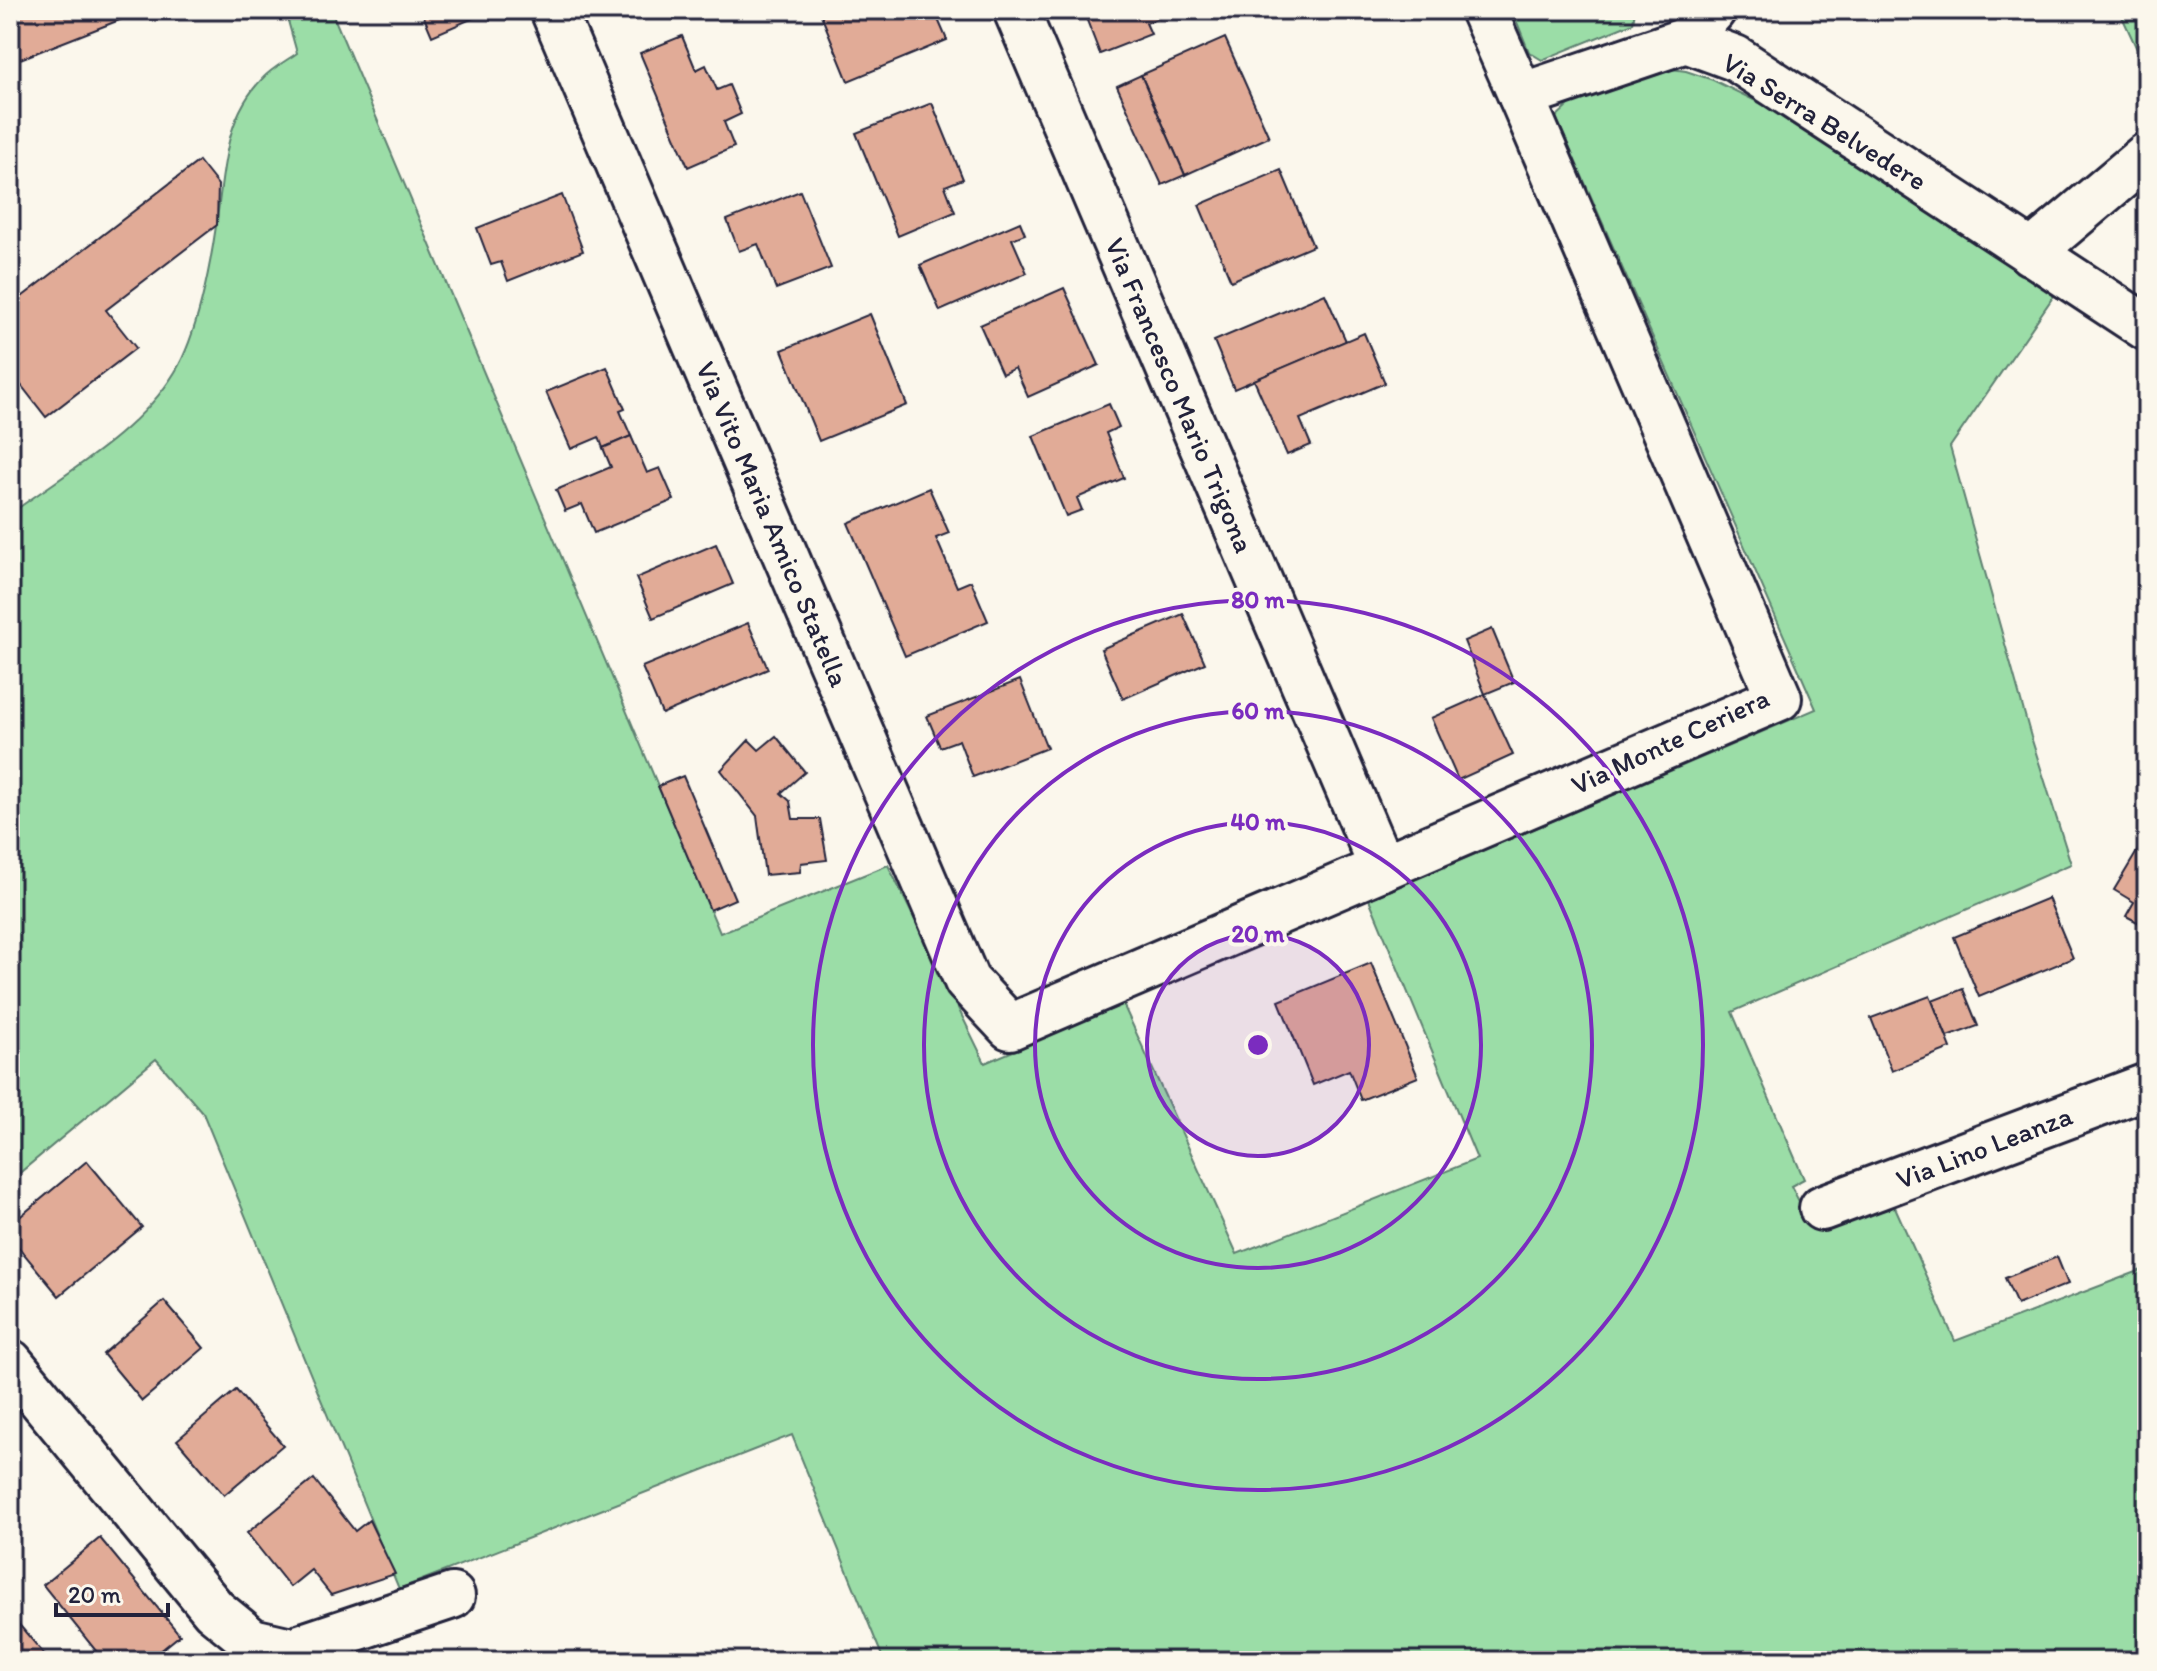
<svg xmlns="http://www.w3.org/2000/svg" width="2157" height="1671" font-family="Itim,sans-serif">
<rect width="100%" height="100%" fill="#fbf7ec"/>
<filter id="ink" filterUnits="userSpaceOnUse"><feTurbulence type="fractalNoise" baseFrequency=".0125" numOctaves="2"/><feDisplacementMap in="SourceGraphic" scale="16" xChannelSelector="R" yChannelSelector="G"/><feConvolveMatrix kernelMatrix="1 2 1 2 8 2 1 2 1" color-interpolation-filters="sRGB"/></filter>
<g filter="url(#ink)">
<g fill="#9bdda7" stroke="#5e8071" stroke-width="2">
<path d="M285 10H331L720 933 888 865 985 1063 1123 1004 1237 1254 1477 1159 1369 899 1816 709 1556 117 1581 94 1657 67 1686 71 1713 80 1766 106 2055 294 1950 447 2031 737 2071 864 1732 1012 1804 1179 1791 1186 1814 1230 1895 1207 1955 1341 2147 1268V1661H884L792 1435 399 1589 203 1113 156 1059 10 1181V514C67 472 138 433 175 372 197 336 210 268 216 226 224 174 223 118 263 78 272 68 286 61 297 53Z"/>
<polygon points="1512,10 1635,10 1633,23 1542,60 1529,52"/>
<polygon points="2119,10 2147,10 2147,71"/>
</g>
<g fill="#e1ab97" stroke="#22223b" stroke-width="2">
<polygon points="10,10 145,10 10,63"/>
<polygon points="421,10 484,10 485,13 432,36"/>
<polygon points="819,10 934,10 947,40 848,81"/>
<polygon points="1083,10 1171,10 1172,13 1146,23 1151,34 1100,54"/>
<polygon points="682,36 696,70 706,65 717,90 729,85 741,114 724,122 734,147 688,167 640,53"/>
<polygon points="1225,38 1269,137 1185,175 1141,75"/>
<polygon points="1141,75 1185,175 1162,185 1117,86"/>
<polygon points="932,103 963,179 945,186 955,212 898,236 856,133"/>
<polygon points="199,161 218,185 217,225 106,310 136,348 46,417 10,371 10,306"/>
<polygon points="1281,170 1313,246 1231,281 1199,205"/>
<polygon points="800,191 831,268 776,289 758,244 739,251 727,220"/>
<polygon points="562,195 583,251 508,281 501,262 491,265 477,228"/>
<polygon points="1020,222 1025,234 1012,239 1027,273 940,311 920,265"/>
<polygon points="1064,288 1099,365 1028,397 1015,368 1002,374 980,325"/>
<polygon points="1325,294 1346,341 1234,389 1214,341"/>
<polygon points="870,314 907,405 819,441 782,350"/>
<polygon points="1364,333 1385,383 1300,419 1311,445 1287,455 1254,380"/>
<polygon points="607,367 625,409 620,411 631,436 603,448 599,437 571,449 546,392"/>
<polygon points="1109,404 1119,427 1106,433 1124,478 1077,498 1082,510 1066,516 1033,436"/>
<polygon points="631,436 647,473 660,468 674,500 594,533 582,504 565,511 556,490 611,467 603,448"/>
<polygon points="929,488 949,533 936,538 957,587 971,581 988,621 905,656 848,523"/>
<polygon points="716,544 733,584 653,618 636,578"/>
<polygon points="1183,614 1205,663 1123,699 1101,649"/>
<polygon points="748,623 768,669 662,714 642,667"/>
<polygon points="1492,629 1514,682 1485,694 1464,641"/>
<polygon points="1020,680 1047,748 973,777 959,740 940,747 927,716"/>
<polygon points="1485,694 1513,755 1458,780 1431,718"/>
<polygon points="776,736 805,772 781,793 790,801 793,819 820,819 827,860 801,863 800,872 765,875 757,816 721,770 749,740 759,750"/>
<polygon points="683,776 735,899 710,910 658,786"/>
<polygon points="2147,835 2147,927 2126,916 2134,902 2114,890"/>
<polygon points="2048,898 2073,958 1979,997 1954,937"/>
<polygon points="1371,963 1418,1077 1361,1100 1349,1070 1313,1085 1279,1001"/>
<polygon points="1963,989 1978,1026 1947,1037 1932,1001"/>
<polygon points="1930,996 1951,1048 1892,1071 1871,1018"/>
<polygon points="87,1161 142,1227 59,1296 10,1237 10,1225"/>
<polygon points="2057,1257 2068,1284 2017,1305 2005,1278"/>
<polygon points="164,1301 204,1348 142,1401 103,1354"/>
<polygon points="236,1390 283,1445 224,1495 177,1440"/>
<polygon points="314,1479 355,1531 369,1520 395,1574 331,1595 311,1570 290,1587 247,1533"/>
<polygon points="100,1538 180,1635 148,1661 104,1661 43,1585"/>
<polygon points="10,1614 50,1661 10,1661"/>
</g>
<g fill="none" stroke-linecap="round" stroke-linejoin="round">
<defs>
<g id="minor">
<polyline points="553,10 967,981 1010,1027 1779,698 1521,96"/>
<polyline points="1016,10 1382,868"/>
<polyline points="1483,10 1521,96 1686,40 1735,58 2147,328"/>
<polyline points="1686,40 1713,10"/>
<polyline points="2031,253 2147,155"/>
<polyline points="1822,1208 2147,1086"/>
<polyline points="10,1362 214,1610 252,1641 291,1650 452,1596"/>
</g>
</defs>
<use href="#minor" stroke="#22223b" stroke-width="50"/>
<use href="#minor" stroke="#fbf7ec" stroke-width="44"/>
</g>
</g>
<circle cx="1258" cy="1045" r="111" fill="#7b2cbf" fill-opacity=".12"/>
<g fill="none" stroke="#7b2cbf" stroke-width="4">
<circle cx="1258" cy="1045" r="111"/>
<circle cx="1258" cy="1045" r="223"/>
<circle cx="1258" cy="1045" r="334"/>
<circle cx="1258" cy="1045" r="445"/>
</g>
<g text-anchor="middle" stroke-width="8" stroke-linejoin="round" paint-order="stroke">
<g font-size="28" fill="#22223b" stroke="#fbf7ec">
<text transform="translate(1825 121) rotate(32)" y="10">Via Serra Belvedere</text>
<text transform="translate(1180 395) rotate(67)" y="10">Via Francesco Mario Trigona</text>
<text transform="translate(773 524) rotate(67)" y="10">Via Vito Maria Amico Statella</text>
<text transform="translate(1670 741) rotate(-25)" y="10">Via Monte Ceriera</text>
<text transform="translate(1984 1147) rotate(-21)" y="10">Via Lino Leanza</text>
</g>
</g>
<circle cx="1258" cy="1045" r="12" fill="#7b2cbf" stroke="#fbf7ec" stroke-width="4"/>
<g font-size="24" text-anchor="middle" font-weight="bold" fill="#7b2cbf" stroke="#fbf7ec" stroke-width="8" stroke-linejoin="round" paint-order="stroke">
<text x="1258" y="608">80 m</text>
<text x="1258" y="719">60 m</text>
<text x="1258" y="830">40 m</text>
<text x="1258" y="942">20 m</text>
</g>
<rect width="2157" height="1671" fill="none" stroke="#fbf7ec" stroke-width="40"/>
<rect x="20" y="20" width="2117" height="1631" fill="none" stroke="#22223b" stroke-width="3" filter="url(#ink)"/>
<path d="M56 1603v12h112v-12" fill="none" stroke="#22223b" stroke-width="4"/>
<text x="68" y="1603" font-size="24" fill="#22223b" stroke="#fbf7ec" stroke-width="6" paint-order="stroke">20 m</text>
</svg>
